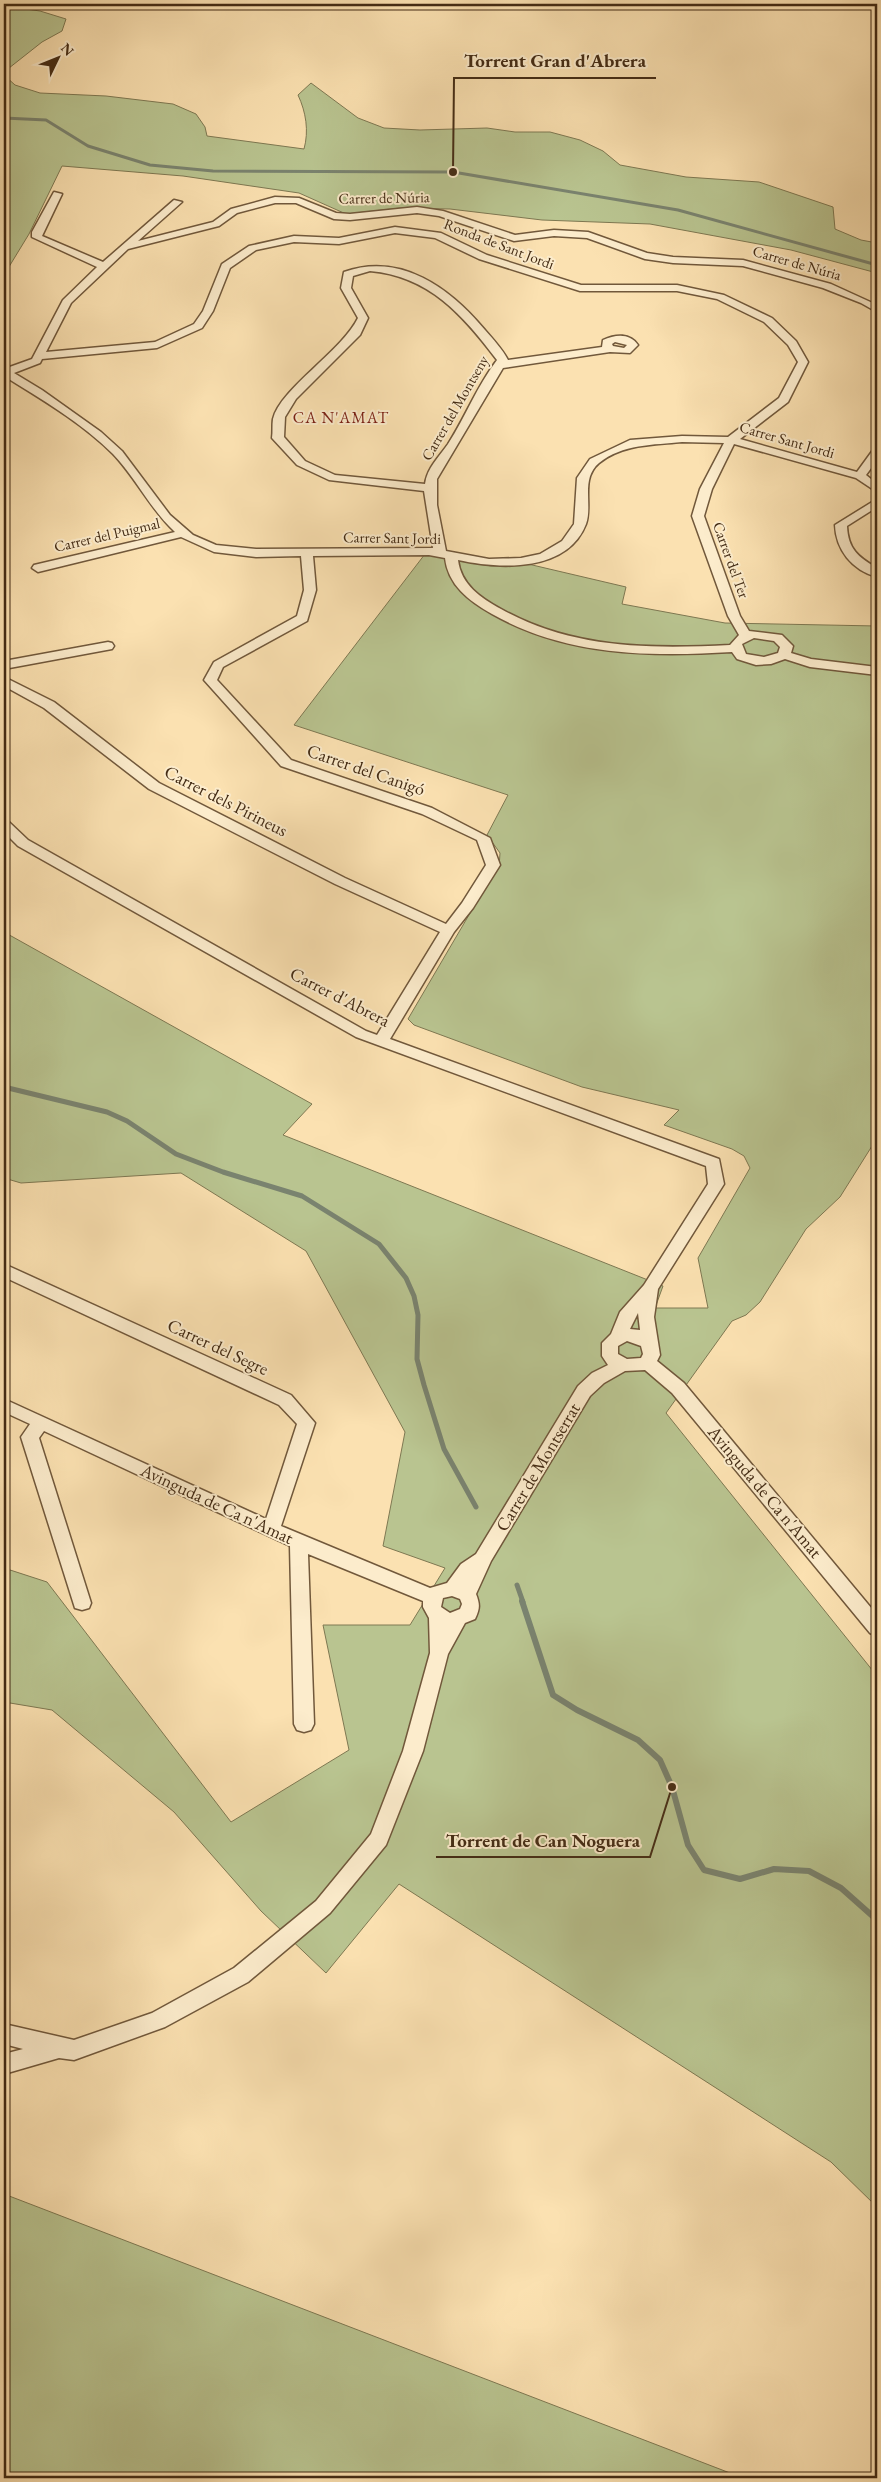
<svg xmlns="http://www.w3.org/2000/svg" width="881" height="2482" font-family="'EB Garamond',serif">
<rect width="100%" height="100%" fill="#fbe1b1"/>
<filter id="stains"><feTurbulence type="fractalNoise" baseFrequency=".004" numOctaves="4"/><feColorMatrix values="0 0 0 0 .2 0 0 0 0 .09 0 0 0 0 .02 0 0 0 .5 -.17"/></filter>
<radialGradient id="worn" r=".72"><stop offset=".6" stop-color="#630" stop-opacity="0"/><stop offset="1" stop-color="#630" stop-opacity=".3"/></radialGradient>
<g fill="#b9c490" stroke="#7e7852">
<polygon points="4,6 40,11 66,19 62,31 42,42 4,72"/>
<path d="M4 75 15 85 40 93 106 96 173 104 196 114 205 127 207 136 304 149C309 131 306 112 298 95L311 83 358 118 384 128 420 130 487 128 515 132H550L580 140 603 151 620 165 686 177 759 182 833 207 835 229 861 240 877 243V273L791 250 650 224 542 220 450 209 400 208 346 214 299 193 183 176 62 166 29 234 4 275C4 264 7 222 4 214Z"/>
<polygon points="425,554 491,566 528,564 626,587 622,604 725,623 877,626 877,1138 840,1197 806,1229 760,1302 746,1315 732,1321 666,1413 877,1676 877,2207 831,2162 399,1884 326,1973 261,1911 174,1812 52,1710 4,1702 4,1568 47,1582 231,1822 349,1750 323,1625 410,1625 445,1568 383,1546 405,1432 306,1251 181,1173 21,1183 4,1178 4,932 312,1104 283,1135 663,1286 655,1308 708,1308 698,1258 750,1168 744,1156 732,1149 664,1125 679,1110 582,1087 414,1025 408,1019 483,891 499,868 500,853 487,835 508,795 294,725"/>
<polygon points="4,2194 743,2478 4,2478"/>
</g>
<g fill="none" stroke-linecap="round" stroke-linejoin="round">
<polyline stroke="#7a836f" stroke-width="3" points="4,118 46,120 88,146 150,165 213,171 453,172 678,210 877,265"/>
<g stroke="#7a836f" stroke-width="5">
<polyline points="4,1087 107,1112 127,1121 176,1154 223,1172 302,1196 379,1244 406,1278 414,1296 418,1315 417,1359 424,1385 444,1449 476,1507"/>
<polyline points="517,1585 523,1602"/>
</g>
<polyline stroke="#7a836f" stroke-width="6" points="522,1601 553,1695 577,1710 638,1740 660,1760 672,1787 688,1845 704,1870 740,1879 774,1869 809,1871 841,1888 877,1920"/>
<defs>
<g id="minor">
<path d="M54 192 62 194 42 236 103 262 174 200 182 202 138 241 213 222 231 209 275 197 299 198 336 213 350 214 417 207 443 211 515 235 554 230 588 232 647 253 673 257 743 260 831 284 877 305V312L861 303 823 288 743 266 673 263 645 259 587 238 554 236 514 241 439 216 417 213 350 220 334 219 296 203H275L237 213 219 226 128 249 71 303 46 352 155 342 194 324 203 311 222 264 249 246 294 236 339 238 395 227 441 233 487 255 581 285H677L724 295 772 318 796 341 808 362 788 402 740 439 857 472 873 450 877 449V460L866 475 877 484V492L856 478 734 444 712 489 704 516 740 616 749 631 782 635 793 646 791 653 811 659 877 667V675L810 667 785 659 771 664 756 665 737 659 732 652C649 657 566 656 492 614 469 601 448 585 445 558L429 555 313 556 316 590 307 621 223 667 217 680 291 760 432 808 490 838 500 865 473 908 454 932 390 1039 719 1159 724 1184 658 1289 654 1317 660 1355 657 1361 684 1383 877 1615V1636L870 1633 672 1393 645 1370 625 1371 604 1383 590 1396 491 1561 476 1594C480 1604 480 1609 475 1619L465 1623 448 1654 423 1751 386 1845 330 1913 248 1982 165 2027 74 2060 59 2058 4 2074V2054L23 2049 4 2044V2024L74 2040 152 2013 234 1968 316 1901 371 1834 403 1751 430 1653 429 1618 423 1607V1601L308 1554 314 1724 311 1730 304 1732 297 1730 294 1724 290 1546 44 1431 39 1438 91 1603 89 1608 82 1610 75 1608 21 1437 30 1424 4 1412V1399L266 1519 297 1424 279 1405 4 1277V1264L291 1395 315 1423 281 1526 430 1588 447 1583 461 1564 476 1554 578 1386 592 1373 608 1365 602 1356V1343L611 1334 620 1312 644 1285 708 1184 706 1166 356 1037 18 846 4 832V821L9 822 28 840 366 1031 377 1035 440 932 335 884 149 789 44 708 4 686V677L54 702 159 783 345 878 446 924 462 903 486 865 477 840 422 814 281 766 204 680 214 662 297 616 304 590 301 556 256 557 214 552 181 537 38 572 32 568 34 565 175 532C150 509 136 478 113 454 82 423 41 399 4 376V369L32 359 63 300 97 267 32 237V232ZM395 233 435 238 479 259 580 291H677L717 299 764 322 788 345 798 362 779 398 728 437 682 436 630 440 590 459 577 478 574 524 562 541 540 554 521 558 489 559 446 551 437 505V479L503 368 610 352 630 353 638 345C630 333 616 334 603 340L602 347 508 360C503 350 493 339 485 330 450 288 401 252 344 272L341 288 358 318C342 351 280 389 273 419 272 425 273 432 272 438L297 465 329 480 424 491 433 548 256 549 216 545 193 535 170 515 122 451 101 432 42 390 14 373 40 363 42 359 157 348 202 328 213 311 230 268 256 250 294 242 339 244ZM370 271C429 276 463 315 497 360 477 386 466 416 448 444 439 457 427 468 425 484L335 475 305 461 284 437 285 417 296 399 360 335 368 318 351 288 353 276ZM615 342 627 345 624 348 613 346 612 344ZM682 442 724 443 700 489 692 516 728 616 739 635 730 645C650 649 572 649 501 609 481 598 461 585 458 560 499 569 567 573 586 524 593 505 580 479 599 463 622 444 654 445 682 442ZM754 638 774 641 780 647 778 653 764 657 746 654 742 644ZM638 1313 640 1330 630 1329ZM627 1341 641 1346 643 1354 641 1358 627 1359 618 1354V1346ZM452 1596 460 1599 462 1604 460 1609 450 1613 441 1607 443 1598Z"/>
<path d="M877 499V507L847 526C848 549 858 557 877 568V577C852 570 836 550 835 525Z"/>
<polygon points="108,642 112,643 114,646 112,649 4,669 4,661"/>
</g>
</defs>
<use href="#minor" stroke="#71583b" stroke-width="3"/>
<use href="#minor" fill="#fceccc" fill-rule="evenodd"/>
</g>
<g text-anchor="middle" stroke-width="4" stroke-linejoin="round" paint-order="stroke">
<g font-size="15" fill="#432b14" stroke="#fceccc">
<text transform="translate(384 198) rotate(-1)" y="5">Carrer de Núria</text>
<text transform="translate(499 244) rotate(21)" y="5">Ronda de Sant Jordi</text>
<text transform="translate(797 263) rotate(16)" y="5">Carrer de Núria</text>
<text transform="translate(455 408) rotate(-60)" y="5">Carrer del Montseny</text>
<text transform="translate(787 440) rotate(16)" y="5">Carrer Sant Jordi</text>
<text transform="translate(107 535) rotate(-13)" y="5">Carrer del Puigmal</text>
<text transform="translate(392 538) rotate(1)" y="5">Carrer Sant Jordi</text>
<text transform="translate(731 560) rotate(70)" y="5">Carrer del Ter</text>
</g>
<g font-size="16" letter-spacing="1" fill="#7a1f14" stroke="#fceccc">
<text x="341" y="423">CA N'AMAT</text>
</g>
<g font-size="18" fill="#432b14" stroke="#fceccc">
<text transform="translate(366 770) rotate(19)" y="6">Carrer del Canigó</text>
<text transform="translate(226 801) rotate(27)" y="6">Carrer dels Pirineus</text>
<text transform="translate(340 997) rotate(27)" y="6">Carrer d'Abrera</text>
<text transform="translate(218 1347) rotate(25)" y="6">Carrer del Segre</text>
<text transform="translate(538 1467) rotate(-59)" y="6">Carrer de Montserrat</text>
<text transform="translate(765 1492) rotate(50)" y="6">Avinguda de Ca n'Amat</text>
<text transform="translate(217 1504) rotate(25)" y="6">Avinguda de Ca n'Amat</text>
</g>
</g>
<path fill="none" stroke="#432b14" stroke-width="2" d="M453 172L454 78H656M672 1787L650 1857H436"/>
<g fill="#432b14" stroke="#fceccc" stroke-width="2">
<circle cx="453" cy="172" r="5"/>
<circle cx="672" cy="1787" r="5"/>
</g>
<g font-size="19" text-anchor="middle" font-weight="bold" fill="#432b14" stroke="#fceccc" stroke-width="4" stroke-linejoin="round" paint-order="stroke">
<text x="555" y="67">Torrent Gran d'Abrera</text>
<text x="543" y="1847">Torrent de Can Noguera</text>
</g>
<rect width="881" height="2482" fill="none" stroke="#fbe1b1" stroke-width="20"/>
<rect x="5" y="5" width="871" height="2472" fill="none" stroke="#432b14" stroke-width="2.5"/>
<rect x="10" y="10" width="861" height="2462" fill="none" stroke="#432b14"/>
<g transform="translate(58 58) rotate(47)" stroke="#fceccc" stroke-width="4" paint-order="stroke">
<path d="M0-4L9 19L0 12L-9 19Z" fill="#432b14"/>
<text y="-8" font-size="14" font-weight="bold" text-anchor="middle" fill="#432b14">N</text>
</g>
<rect width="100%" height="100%" filter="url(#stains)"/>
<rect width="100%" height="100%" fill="url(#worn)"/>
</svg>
